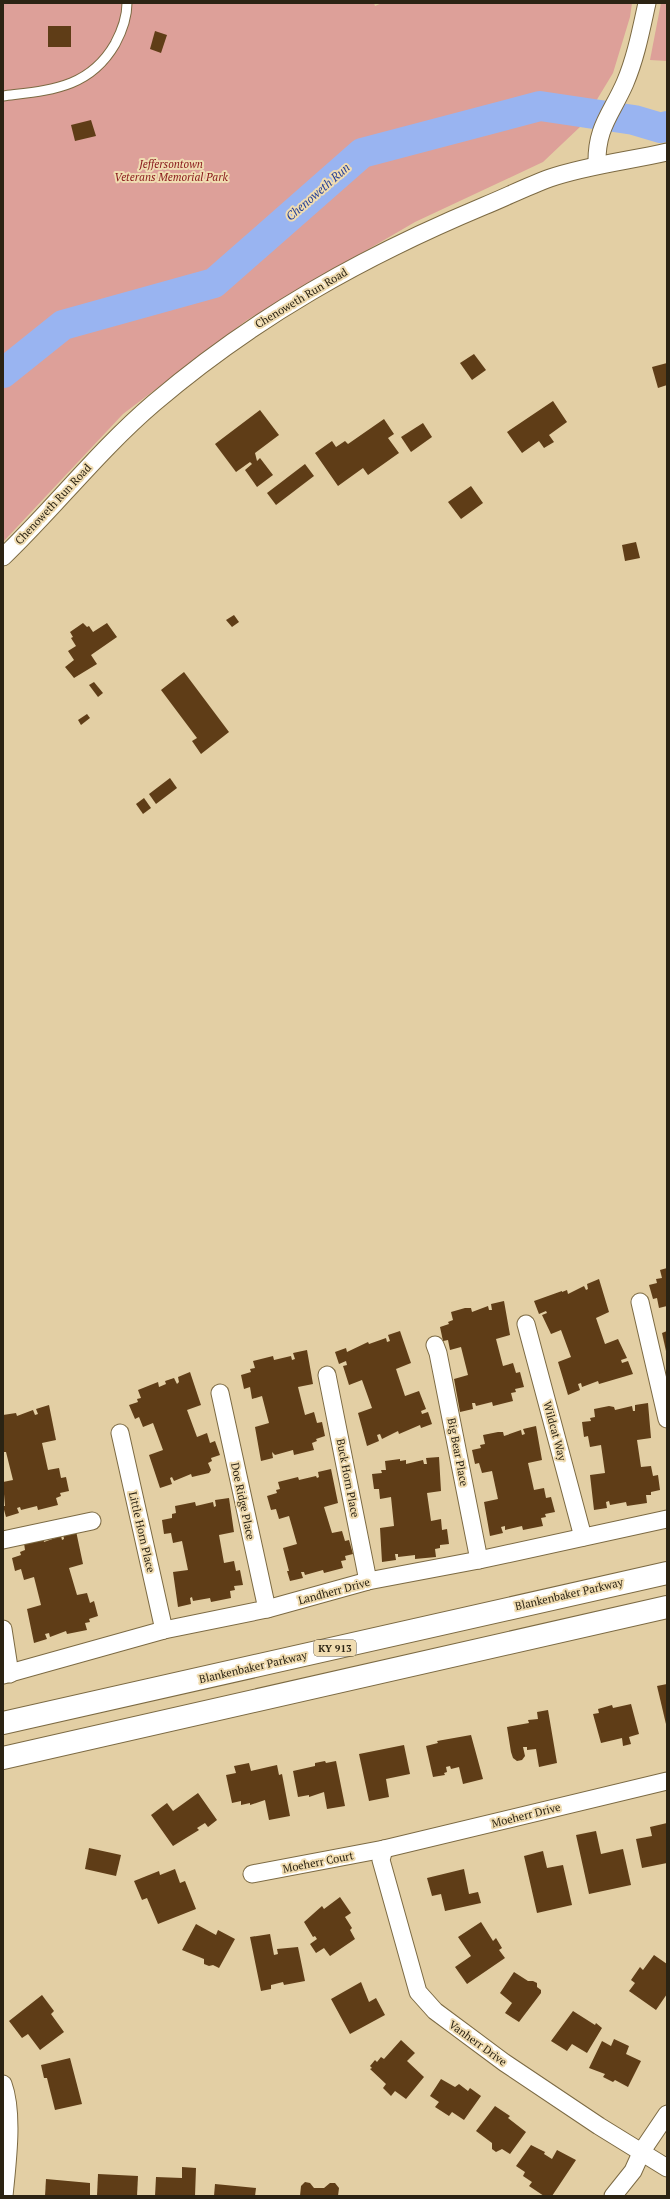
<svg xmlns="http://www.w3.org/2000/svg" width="670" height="2199" font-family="'PT Serif',serif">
<rect width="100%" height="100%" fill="#e3cfa4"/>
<g fill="#dda099">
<polygon points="3,3 374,3 375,6 382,3 632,3 630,17 613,73 581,126 543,162 415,222 247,320 123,414 3,542"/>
<polygon points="661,3 667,3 667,61 650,60"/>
</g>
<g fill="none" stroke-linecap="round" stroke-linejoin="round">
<polyline stroke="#99b4f1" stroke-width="30" points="3,373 63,325 214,283 362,153 540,106 634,120 661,128 667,126"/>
</g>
<g fill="#5f3d17">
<rect x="48" y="26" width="23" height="21"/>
<polygon points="155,31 167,35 161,53 150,49"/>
<polygon points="91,120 96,136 75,141 71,125"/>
<polygon points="474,354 486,370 472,380 460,363"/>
<polygon points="667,363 667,385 658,388 652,367"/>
<polygon points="553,401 567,422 549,435 554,442 544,448 539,441 522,453 507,432"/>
<polygon points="260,410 279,435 255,453 257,461 260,458 273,475 257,487 245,470 252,464 250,462 236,472 215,444"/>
<polygon points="384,419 394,434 388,438 399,453 368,475 363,468 338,486 315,453 332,441 336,447 345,441 348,444"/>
<polygon points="423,423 432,437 411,452 401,437"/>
<polygon points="305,464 314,476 276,505 267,493"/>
<polygon points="471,486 483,503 461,519 448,502"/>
<polygon points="636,542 640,558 625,561 622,545"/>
<polygon points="234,615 239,622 232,627 226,620"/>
<polygon points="83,623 87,627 89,626 93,632 107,623 117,637 91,655 97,664 74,678 65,667 74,660 68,651 76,646 71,638 73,637 70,632"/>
<polygon points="184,672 229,732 201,754 192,741 197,738 161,690"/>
<polygon points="94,682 103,693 98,697 89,685"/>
<polygon points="87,714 90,718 81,725 78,720"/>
<polygon points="170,778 177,788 156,804 149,794"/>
<polygon points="144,798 151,808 143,814 136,804"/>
<polygon points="667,1268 667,1306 659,1308 657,1298 653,1299 649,1285 657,1283 656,1279 662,1278 660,1270"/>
<polygon points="599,1279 609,1312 596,1318 605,1344 618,1339 627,1358 621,1360 622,1363 628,1361 633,1374 599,1384 598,1381 582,1387 581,1383 578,1384 580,1390 568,1395 558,1362 571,1357 561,1330 551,1334 542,1315 547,1313 546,1311 539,1314 534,1301 562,1291 562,1292 567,1290 568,1294 584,1286 586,1290 588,1289 587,1284"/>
<polygon points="504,1301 510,1335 496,1339 503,1366 513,1363 516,1373 520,1372 524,1387 515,1389 516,1392 511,1393 513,1401 493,1406 492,1402 476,1406 475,1403 472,1403 473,1409 460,1412 454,1379 468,1375 461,1347 450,1350 448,1340 443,1341 440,1327 449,1324 448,1322 453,1320 451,1312 465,1308 471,1308 472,1312 488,1306 489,1310 492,1310 491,1304"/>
<polygon points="400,1331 411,1363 396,1369 405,1396 419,1391 426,1409 421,1411 422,1414 428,1412 432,1424 421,1428 420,1425 399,1434 398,1431 382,1439 380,1434 377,1435 379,1441 367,1446 358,1413 372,1408 362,1380 349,1385 343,1366 347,1365 346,1361 339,1364 335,1352 346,1348 347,1352 368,1342 369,1344 386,1338 387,1342 390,1341 388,1335"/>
<polygon points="667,1331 667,1351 666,1351 662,1333"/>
<polygon points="307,1350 313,1384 298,1387 305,1415 314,1412 317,1423 322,1422 325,1436 316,1439 317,1441 312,1443 314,1450 294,1455 293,1450 275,1455 272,1452 273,1458 261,1461 255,1427 269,1423 262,1396 252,1399 250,1387 244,1389 241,1375 251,1372 250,1369 255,1368 253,1361 273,1356 274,1360 291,1356 292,1360 295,1359 293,1353"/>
<polygon points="190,1372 201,1405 187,1410 197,1437 207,1433 210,1443 215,1441 220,1455 211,1458 212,1461 208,1463 211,1470 209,1473 192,1477 191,1474 174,1481 172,1477 170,1478 172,1484 160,1488 149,1455 163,1450 153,1423 143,1427 139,1417 135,1419 129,1405 138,1402 137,1399 141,1398 138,1390 158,1382 159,1387 166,1384 165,1381 174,1378 177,1384 179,1382 178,1377"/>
<polygon points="648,1403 651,1438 637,1440 641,1467 651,1466 653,1476 658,1475 660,1490 651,1492 651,1495 646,1495 647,1503 627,1506 626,1502 610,1505 609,1501 606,1502 607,1508 594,1510 590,1475 605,1473 601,1445 590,1447 588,1436 584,1437 582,1422 591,1421 590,1418 595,1417 594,1409 609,1406 614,1407 615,1410 632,1406 633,1411 635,1411 635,1405"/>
<polygon points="49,1405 56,1440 42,1443 48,1470 59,1468 61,1478 66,1477 69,1491 60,1493 61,1496 56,1498 58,1505 38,1510 37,1506 21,1510 20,1507 17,1508 19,1513 6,1517 3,1506 5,1506 3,1482 13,1480 6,1452 3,1452 3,1415 16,1413 17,1416 33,1410 35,1415 38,1414 36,1409"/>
<polygon points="536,1426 542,1460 528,1463 534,1490 544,1488 546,1498 551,1497 555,1512 545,1514 546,1517 541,1518 543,1526 523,1530 522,1526 505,1530 505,1526 501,1527 503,1533 490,1536 484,1502 498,1499 492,1471 482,1473 479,1463 475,1464 472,1450 481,1448 480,1445 485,1444 483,1435 498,1432 503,1432 504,1436 521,1430 522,1435 525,1434 523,1429"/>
<polygon points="439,1457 441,1491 427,1493 431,1521 441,1519 442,1530 447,1529 449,1544 440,1545 440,1548 435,1549 436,1557 415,1559 415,1555 398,1557 398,1554 395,1554 396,1560 382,1562 380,1528 394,1526 391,1497 380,1499 379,1489 374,1489 372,1474 382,1473 381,1470 386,1470 385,1461 400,1459 400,1461 406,1460 406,1464 423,1460 424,1464 427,1464 426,1458"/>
<polygon points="331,1469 338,1503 324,1507 332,1533 342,1531 345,1541 349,1540 353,1554 345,1556 346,1560 341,1561 343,1568 324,1573 323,1570 305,1575 304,1572 301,1572 303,1578 290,1581 287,1571 289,1571 283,1548 297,1544 289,1516 279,1519 276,1509 271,1510 267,1496 277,1493 276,1490 280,1489 278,1482 298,1477 299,1480 316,1476 317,1478 319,1477 318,1472"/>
<polygon points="229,1498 234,1532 219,1535 224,1563 234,1561 236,1571 240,1570 243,1585 234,1586 235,1590 230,1591 231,1598 211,1602 210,1598 193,1601 192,1597 190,1598 191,1604 178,1607 173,1572 188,1570 182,1541 173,1543 171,1533 164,1534 162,1520 172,1518 172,1514 176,1513 175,1506 195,1502 196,1506 213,1502 214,1507 216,1506 215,1500"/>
<polygon points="76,1531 83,1564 69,1568 77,1595 87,1593 90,1603 94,1601 98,1616 89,1619 90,1622 85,1623 87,1630 67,1634 66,1631 50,1637 49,1633 45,1634 47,1639 34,1643 27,1609 41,1605 34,1577 24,1580 21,1569 15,1571 12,1558 21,1555 20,1552 25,1550 24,1543 43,1538 44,1542 61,1536 62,1540 64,1539 63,1534"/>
<polygon points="667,1684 667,1724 666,1724 657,1686"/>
<polygon points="631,1704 639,1734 629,1737 631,1744 623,1746 622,1738 601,1743 593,1714 599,1713 598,1709 612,1705 613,1708"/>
<polygon points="548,1710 557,1763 539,1767 536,1749 527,1750 527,1747 523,1747 525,1756 522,1760 517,1761 513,1758 511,1752 507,1727 529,1723 528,1720 538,1719 537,1712"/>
<polygon points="471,1735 483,1779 463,1784 459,1767 451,1769 450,1766 446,1767 447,1772 444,1773 445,1775 433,1777 426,1746 438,1743 437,1741"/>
<polygon points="404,1745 410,1774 386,1779 389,1797 369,1801 359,1754"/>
<polygon points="325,1761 326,1763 336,1761 345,1806 327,1809 324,1792 309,1797 309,1795 298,1797 293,1771 315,1766 315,1763"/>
<polygon points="249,1763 251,1771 277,1765 279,1775 282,1774 290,1816 269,1820 265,1800 250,1805 250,1803 241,1805 241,1801 232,1803 226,1775 236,1773 234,1766"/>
<polygon points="198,1793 217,1820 208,1827 205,1823 197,1828 199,1830 173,1846 151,1815 167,1803 173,1811"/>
<polygon points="667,1823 667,1863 642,1868 636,1839 652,1836 650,1827"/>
<polygon points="596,1831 601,1854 623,1849 631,1885 589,1894 576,1835"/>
<polygon points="89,1848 121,1855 116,1876 85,1869"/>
<polygon points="543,1851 547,1868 563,1865 572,1905 537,1913 524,1856"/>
<polygon points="175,1869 180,1883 185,1881 196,1909 158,1924 147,1898 142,1900 134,1881 159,1871 160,1875"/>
<polygon points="464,1869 469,1894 478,1892 481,1903 445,1911 441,1894 432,1896 427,1878"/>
<polygon points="340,1897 351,1913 345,1917 352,1928 350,1930 355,1939 330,1956 324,1948 316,1953 310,1944 317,1939 315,1936 313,1937 304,1922 322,1906 324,1909"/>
<polygon points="481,1922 493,1941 496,1938 502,1948 499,1950 505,1958 467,1984 455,1967 471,1956 458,1937"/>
<polygon points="196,1924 216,1935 218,1930 235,1939 219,1968 213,1965 209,1966 204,1964 204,1959 182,1950"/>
<polygon points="270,1934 274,1955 278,1954 277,1949 298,1947 305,1981 284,1985 283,1982 271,1985 271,1989 261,1991 250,1937"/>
<polygon points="654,1955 667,1964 667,1994 656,2010 629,1991 635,1983 631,1980 640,1967 643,1970"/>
<polygon points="514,1972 528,1981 533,1981 537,1983 537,1987 541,1990 541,1993 519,2022 505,2013 512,2003 500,1993"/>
<polygon points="361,1982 369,2002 376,1998 385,2015 350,2034 331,1999"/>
<polygon points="42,1995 54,2011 51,2014 64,2032 40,2050 28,2034 22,2038 9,2021"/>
<polygon points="573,2011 595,2025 596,2023 602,2028 587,2053 572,2044 567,2051 551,2041"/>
<polygon points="614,2039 629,2046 626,2054 641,2061 628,2087 615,2080 613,2082 603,2077 605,2074 589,2068 602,2041 611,2046"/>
<polygon points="401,2040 415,2053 407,2061 424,2077 406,2099 395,2091 391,2096 383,2088 386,2084 370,2069 372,2068 370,2066 375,2060 377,2062 381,2057 384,2059"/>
<polygon points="70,2058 82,2104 55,2110 47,2078 44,2078 41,2065"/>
<polygon points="441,2079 455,2087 459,2084 468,2091 470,2088 481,2096 464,2120 452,2112 449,2116 435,2107 439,2102 430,2096"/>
<polygon points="495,2106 510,2116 508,2118 526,2132 510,2154 502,2149 496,2152 492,2149 492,2143 476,2131"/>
<polygon points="531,2145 545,2152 544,2154 552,2159 557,2150 576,2160 552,2196 544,2196 529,2186 532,2182 523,2176 525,2172 516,2166"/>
<polygon points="182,2167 196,2168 195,2196 155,2196 156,2177 182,2178"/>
<polygon points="98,2174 138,2176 137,2196 97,2196"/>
<polygon points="46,2179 90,2183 90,2196 45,2196"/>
<polygon points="305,2182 310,2183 314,2188 324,2188 330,2183 335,2183 339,2188 338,2196 300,2196 301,2186"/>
<polygon points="215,2184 256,2188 255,2196 214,2196"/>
</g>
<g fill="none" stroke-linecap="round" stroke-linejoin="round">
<defs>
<path id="service" d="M3 96C49 90 89 89 115 44 122 31 127 18 127 3"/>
<g id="minor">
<path d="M597 165C596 127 611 115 625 83 636 57 641 30 647 3"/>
<path d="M3 557C55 507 99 450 154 403 255 317 362 257 484 206 506 197 528 186 550 178 588 165 628 161 667 152"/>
<polyline points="640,1302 667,1419"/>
<polyline points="526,1324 583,1537"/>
<polyline points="435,1345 438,1353 479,1560"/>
<polyline points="327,1375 368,1581"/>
<polyline points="220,1393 267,1609"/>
<polyline points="120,1433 164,1630"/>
<polyline points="3,1540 92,1521"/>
<polyline points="3,1629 10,1674"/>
<polyline points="3,1675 164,1630 267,1609 368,1581 479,1560 667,1519"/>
<polyline points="384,1849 381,1860 418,1992 435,2011 505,2063 599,2126 667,2168"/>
<polyline points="252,1874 384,1849 667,1781"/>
<path d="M3 2084C14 2114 7 2164 4 2196"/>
<polyline points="613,2196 633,2171 642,2151 667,2114"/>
</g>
<g id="primary">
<polyline points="3,1723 667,1573"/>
<polyline points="3,1758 667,1607"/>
</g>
</defs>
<use href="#service" stroke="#7c6a43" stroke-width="11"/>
<use href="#minor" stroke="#7c6a43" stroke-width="19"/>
<use href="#primary" stroke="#7c6a43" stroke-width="24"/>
<use href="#service" stroke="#fff" stroke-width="9"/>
<use href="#minor" stroke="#fff" stroke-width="17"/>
<use href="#primary" stroke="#fff" stroke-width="22"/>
</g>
<g text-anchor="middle" stroke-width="4" stroke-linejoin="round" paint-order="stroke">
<rect fill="#f0dcb1" stroke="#665a42" stroke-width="1" x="314" y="1640" width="42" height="16" rx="3"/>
<g font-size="10" font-weight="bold" fill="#2b2313">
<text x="335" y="1652">KY 913</text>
</g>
<g font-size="11" font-style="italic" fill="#88181a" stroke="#f0dcb1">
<text x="171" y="168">Jeffersontown<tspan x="171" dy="13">Veterans Memorial Park</tspan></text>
</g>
<g font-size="11" fill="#2b2313" stroke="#f0dcb1">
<text transform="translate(301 298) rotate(-31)" y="4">Chenoweth Run Road</text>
<text transform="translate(53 504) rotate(-47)" y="4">Chenoweth Run Road</text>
<text transform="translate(555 1431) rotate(75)" y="4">Wildcat Way</text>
<text transform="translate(458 1452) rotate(79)" y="4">Big Bear Place</text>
<text transform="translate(348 1478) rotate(79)" y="4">Buck Horn Place</text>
<text transform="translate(243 1501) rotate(78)" y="4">Doe Ridge Place</text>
<text transform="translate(142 1532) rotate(77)" y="4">Little Horn Place</text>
<text transform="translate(334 1591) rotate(-15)" y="4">Landherr Drive</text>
<text transform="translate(569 1594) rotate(-13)" y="4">Blankenbaker Parkway</text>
<text transform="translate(253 1667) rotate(-13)" y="4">Blankenbaker Parkway</text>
<text transform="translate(526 1815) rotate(-14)" y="4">Moeherr Drive</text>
<text transform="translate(318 1862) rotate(-11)" y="4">Moeherr Court</text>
<text transform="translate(478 2043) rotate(36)" y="4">Vanherr Drive</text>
</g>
<g font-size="12" font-style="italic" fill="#233f96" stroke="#f0dcb1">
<text transform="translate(318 192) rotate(-41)" y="4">Chenoweth Run</text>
</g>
</g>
<rect width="670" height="2199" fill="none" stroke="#2b2313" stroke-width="8"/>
</svg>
